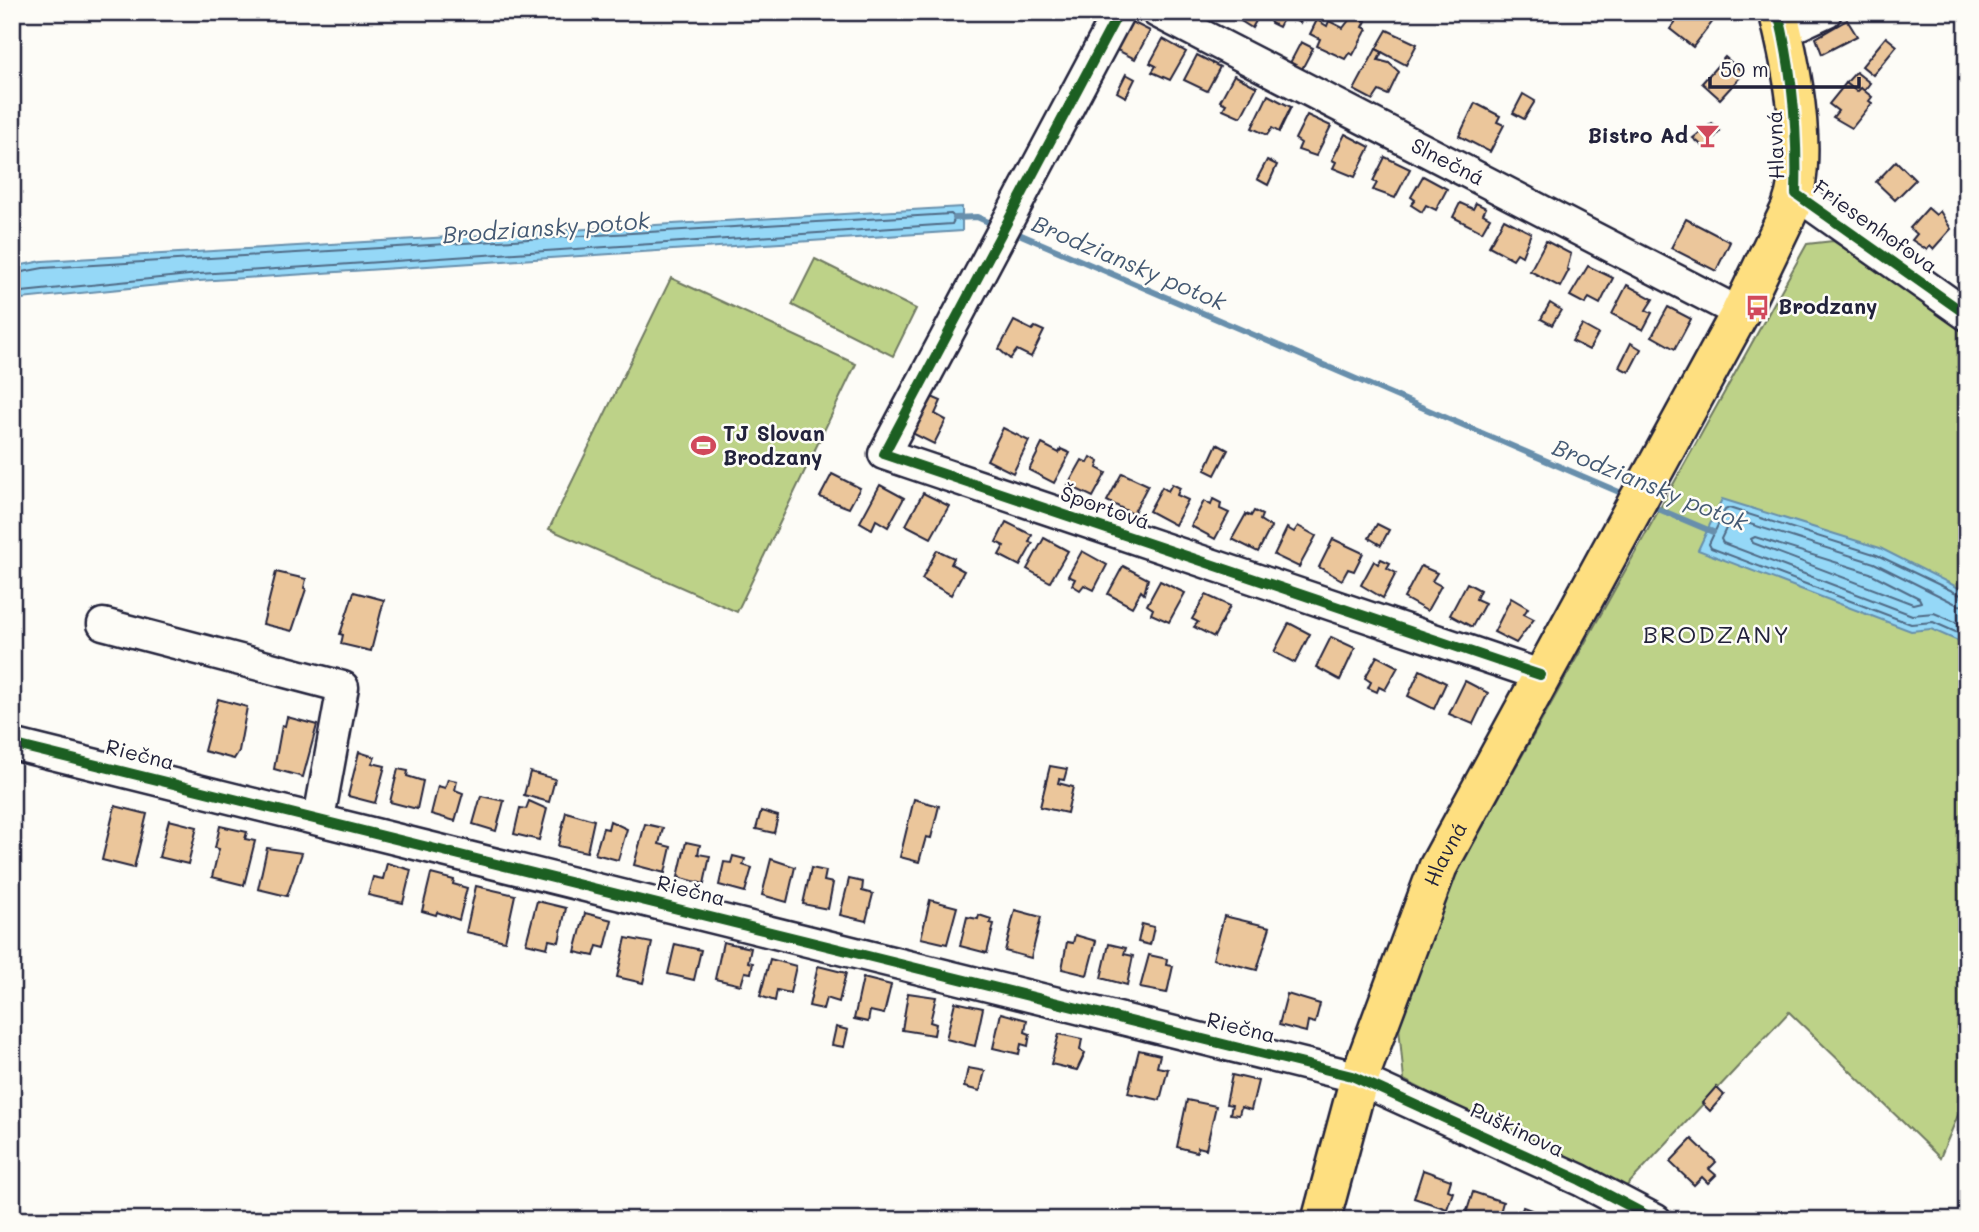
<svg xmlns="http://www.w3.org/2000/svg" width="1979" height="1232" font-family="Mali,sans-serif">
<rect width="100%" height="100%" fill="#fdfcf7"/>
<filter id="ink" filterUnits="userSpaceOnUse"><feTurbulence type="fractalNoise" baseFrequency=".0143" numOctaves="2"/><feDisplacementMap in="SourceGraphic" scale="14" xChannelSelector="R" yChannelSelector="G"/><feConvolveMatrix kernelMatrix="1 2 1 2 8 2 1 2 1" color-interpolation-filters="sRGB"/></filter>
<g filter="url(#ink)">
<g fill="#bdd288" stroke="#707a62" stroke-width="2">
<polygon points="1833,241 1967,327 1967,1094 1940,1158 1789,1012 1621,1192 1404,1080 1395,984 1807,244"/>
<polygon points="815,259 916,309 893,356 792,305"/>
<polygon points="671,278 856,364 737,612 549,529"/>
</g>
<g fill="#95d8f7" stroke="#678fac" stroke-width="2">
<polygon points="962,207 962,231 199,281 12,300 12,267 42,261"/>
<polygon points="1722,499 1880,548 1967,592 1967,645 1931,629 1911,631 1698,550"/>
</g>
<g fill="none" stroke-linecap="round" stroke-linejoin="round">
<g stroke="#506b86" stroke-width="2">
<polyline points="12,274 43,268 951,214 955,218 952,224 199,274 12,293"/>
<polygon points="1755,537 1870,573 1919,598 1921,602 1913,604 1753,543 1751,539"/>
<polyline points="1967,598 1877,555 1729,508 1725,510 1709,544 1711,548 1911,624 1933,622 1967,637"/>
<polyline points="1967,606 1958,605 1874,563 1734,519 1730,520 1721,539 1723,543 1912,615 1934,613 1967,627"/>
</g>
<g stroke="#678fac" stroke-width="6">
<polyline points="955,218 977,217 995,225"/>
<polyline points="1012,231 1626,495"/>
<polyline points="1649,505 1713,532"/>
</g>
</g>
<g fill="#ebc69b" stroke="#22223b" stroke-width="2">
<polygon points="1240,12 1261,12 1252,28 1236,18"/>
<polygon points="1266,12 1305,12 1300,23 1285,15 1279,27 1271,23"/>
<polygon points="1683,12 1720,12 1693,47 1670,29"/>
<polygon points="1353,15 1366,21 1363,27 1367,29 1353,55 1349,53 1345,59 1317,46 1320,39 1310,34 1317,20 1327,26 1329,21 1343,28"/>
<polygon points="1126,19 1150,31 1135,59 1111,47"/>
<polygon points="1847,20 1857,36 1822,54 1816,38"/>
<polygon points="1387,30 1417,44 1406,65 1376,49"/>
<polygon points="1886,37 1897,46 1873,75 1862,66"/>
<polygon points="1163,39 1186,52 1170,80 1152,72 1156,66 1150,63"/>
<polygon points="1301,42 1313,48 1302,69 1290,63"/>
<polygon points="1376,49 1382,52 1378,60 1389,63 1399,72 1388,95 1379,91 1373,100 1354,90"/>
<polygon points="1197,55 1220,67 1207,91 1184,80"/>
<polygon points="1725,57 1744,73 1720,99 1702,83"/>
<polygon points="1856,72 1870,83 1864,91 1861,88 1857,92 1846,83"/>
<polygon points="1126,74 1135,79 1126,97 1117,92"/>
<polygon points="1234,75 1257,87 1241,117 1223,109 1226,104 1220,101"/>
<polygon points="1846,83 1857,92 1861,88 1872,97 1869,101 1872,103 1852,128 1833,117 1838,111 1829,104"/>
<polygon points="1523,94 1535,101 1524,119 1513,113"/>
<polygon points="1268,95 1291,107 1279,132 1272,128 1267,135 1252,128"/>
<polygon points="1475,103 1500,116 1497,122 1504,125 1490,152 1459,136"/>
<polygon points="1307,115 1331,126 1316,156 1298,150 1301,143 1295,139"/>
<polygon points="1712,123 1720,131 1705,148 1693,138"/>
<polygon points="1345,134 1370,147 1355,177 1333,168 1336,162 1332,160"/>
<polygon points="1385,157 1410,169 1395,198 1373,190 1377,183 1373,181"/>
<polygon points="1267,160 1277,165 1268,185 1257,179"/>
<polygon points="1896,161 1915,180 1895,200 1876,182"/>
<polygon points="1423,176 1447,189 1436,210 1426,205 1422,212 1411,205 1415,200 1411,197"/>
<polygon points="1460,203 1473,209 1476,203 1486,208 1483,214 1490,218 1482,232 1453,217"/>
<polygon points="1928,208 1936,215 1940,211 1951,229 1933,249 1930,246 1927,250 1912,240 1917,234 1910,228"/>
<polygon points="1504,219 1531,233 1522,256 1517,253 1513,259 1489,246"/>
<polygon points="1686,219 1730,242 1716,271 1671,248"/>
<polygon points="1546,241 1571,254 1567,269 1569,270 1560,287 1530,271"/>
<polygon points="1588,266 1613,278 1600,304 1589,298 1585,304 1570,296"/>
<polygon points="1627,285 1653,299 1646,310 1652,313 1643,330 1612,314"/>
<polygon points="1550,303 1561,310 1552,325 1541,319"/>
<polygon points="1668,307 1691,319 1675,349 1652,336"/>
<polygon points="1014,321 1032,330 1035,327 1044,331 1031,357 1017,350 1010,359 999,349"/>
<polygon points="1582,325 1598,334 1589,350 1572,341"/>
<polygon points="1631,343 1641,349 1629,372 1619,367"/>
<polygon points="927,395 941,401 935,414 946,420 934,444 908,431"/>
<polygon points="1003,428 1029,441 1013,473 987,460"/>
<polygon points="1042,444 1059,453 1061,449 1070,453 1054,483 1029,470"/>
<polygon points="1217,444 1228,450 1215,475 1205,470"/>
<polygon points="1091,457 1099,462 1097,468 1106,473 1093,497 1068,485 1082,460 1088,463"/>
<polygon points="1122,473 1148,485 1133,514 1107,501"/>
<polygon points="832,474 860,488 849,508 820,497"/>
<polygon points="1172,484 1180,488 1177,495 1188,500 1175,525 1149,511 1162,487 1168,491"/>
<polygon points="880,485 904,498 888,527 876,520 872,529 860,522"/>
<polygon points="923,493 949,506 931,538 906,525"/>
<polygon points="1213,499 1221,503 1220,509 1229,513 1215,539 1191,526 1204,501 1211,505"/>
<polygon points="1254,511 1262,515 1260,520 1271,527 1258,552 1232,539 1246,514 1251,516"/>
<polygon points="1006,522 1032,535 1029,542 1033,543 1020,566 999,555 1004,546 996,542"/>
<polygon points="1377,524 1389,530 1381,545 1369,538"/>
<polygon points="1298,526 1316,536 1299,567 1274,555 1287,528 1294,532"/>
<polygon points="1044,538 1068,551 1050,582 1027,569"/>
<polygon points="1333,539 1363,553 1354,571 1348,569 1342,580 1319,567"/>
<polygon points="937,550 954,558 951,564 964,571 951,595 922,579"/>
<polygon points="1082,551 1107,565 1094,590 1084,585 1080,590 1072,585 1075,579 1068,576"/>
<polygon points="1381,559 1390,563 1387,568 1396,573 1383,598 1361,585 1374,561 1378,564"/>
<polygon points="1123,566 1148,579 1144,594 1141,591 1132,607 1108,594"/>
<polygon points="1421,566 1437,573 1432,581 1441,586 1427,611 1404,598"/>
<polygon points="276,572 306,579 304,588 306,589 292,631 263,624"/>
<polygon points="1160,581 1185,593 1169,622 1151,614 1153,609 1147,605"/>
<polygon points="1467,583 1480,590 1476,599 1485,603 1472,627 1450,615"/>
<polygon points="354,592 384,600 371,651 341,644 343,635 340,634"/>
<polygon points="1206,595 1230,606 1214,637 1194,627 1198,622 1192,619"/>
<polygon points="1511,598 1528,608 1524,614 1534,619 1516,643 1494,632"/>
<polygon points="1289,623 1310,634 1295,663 1274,652"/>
<polygon points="1331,637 1355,648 1340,680 1316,667"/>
<polygon points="1377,656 1398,667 1385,690 1379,687 1377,692 1368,688 1371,682 1365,678"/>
<polygon points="1420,670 1446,683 1434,709 1408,696"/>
<polygon points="1465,681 1488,693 1473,724 1449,714"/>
<polygon points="218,699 247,707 239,751 234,759 204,751"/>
<polygon points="287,717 317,725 303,777 274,769 282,725 285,726"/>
<polygon points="359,752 375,757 372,763 385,766 375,803 348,796"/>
<polygon points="1050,766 1067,769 1064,780 1059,779 1058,783 1073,787 1067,813 1040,807"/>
<polygon points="398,769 408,771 407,776 423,781 417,809 390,802"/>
<polygon points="530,772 555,779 549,802 524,795"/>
<polygon points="448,779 457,781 455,790 463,793 455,821 431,814 438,786 445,788"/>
<polygon points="481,796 504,801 496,831 473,824"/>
<polygon points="914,799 939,806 931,838 926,837 919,862 900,857"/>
<polygon points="529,801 547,809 539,840 514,834 520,808 526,809"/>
<polygon points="115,806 147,814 134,868 102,860"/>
<polygon points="761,811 778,816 774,833 756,829"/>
<polygon points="566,812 594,820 587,852 558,846"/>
<polygon points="169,820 197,827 188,864 159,857"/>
<polygon points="610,821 627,829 618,860 595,854 603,828 608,829"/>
<polygon points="645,824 663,828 659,844 671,847 665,873 634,865"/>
<polygon points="220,826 247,832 245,839 255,841 244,885 212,877 219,849 215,848"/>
<polygon points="686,842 700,845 698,854 710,856 704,884 678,877"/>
<polygon points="267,848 302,853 287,896 258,889"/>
<polygon points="733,856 745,859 743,865 752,868 745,892 719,885 724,862 731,863"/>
<polygon points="771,859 795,867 787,902 762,895"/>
<polygon points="387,863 411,870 403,903 368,895 373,877 383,879"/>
<polygon points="811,868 826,871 824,881 833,883 828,909 803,904"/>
<polygon points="431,874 454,880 453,884 467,888 459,920 437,912 436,915 422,911"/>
<polygon points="849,879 863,882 862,891 873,894 866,921 840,915"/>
<polygon points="476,886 515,895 505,941 466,932"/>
<polygon points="930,900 957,907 947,944 921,938"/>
<polygon points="537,901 566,908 559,942 549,940 547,948 526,943"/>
<polygon points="1015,910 1041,917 1031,958 1005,951"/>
<polygon points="585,913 612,920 605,948 597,946 594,956 575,952"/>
<polygon points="979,915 991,919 990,923 994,924 987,953 960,946 967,917 978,919"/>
<polygon points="1224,916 1270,927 1257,970 1213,959"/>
<polygon points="1142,924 1154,927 1150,945 1138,942"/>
<polygon points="1075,935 1096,941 1087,975 1062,969 1067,942 1073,943"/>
<polygon points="626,938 652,943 643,983 617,977"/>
<polygon points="723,942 751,948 748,962 753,963 751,973 745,972 741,985 715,979"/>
<polygon points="675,944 701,950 694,980 668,974"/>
<polygon points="1109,944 1126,948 1124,954 1133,956 1127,985 1101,978"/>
<polygon points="1149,955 1167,959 1166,965 1173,966 1167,993 1140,988"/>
<polygon points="770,959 796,966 790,993 777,990 775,1001 760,996"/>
<polygon points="818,966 846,973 839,1002 826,998 823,1009 809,1006"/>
<polygon points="863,978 891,985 884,1014 870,1011 868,1022 854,1019"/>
<polygon points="908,993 936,997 930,1022 936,1024 934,1035 902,1030"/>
<polygon points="1287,994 1320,1004 1315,1023 1308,1021 1306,1032 1279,1025"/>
<polygon points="955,1002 983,1008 975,1046 946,1039"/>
<polygon points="1001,1013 1027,1020 1025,1032 1030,1034 1028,1046 1021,1044 1019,1054 993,1048"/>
<polygon points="836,1027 848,1030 844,1047 832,1045"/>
<polygon points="1059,1034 1082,1039 1080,1050 1085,1053 1077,1070 1051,1064"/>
<polygon points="1139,1050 1160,1055 1157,1067 1168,1069 1160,1100 1128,1093"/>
<polygon points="968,1068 985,1071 980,1091 964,1087"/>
<polygon points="1232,1075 1258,1081 1251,1110 1241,1107 1239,1115 1230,1114 1232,1105 1226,1104"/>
<polygon points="1716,1087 1724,1095 1710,1111 1702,1103"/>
<polygon points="1187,1100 1216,1106 1206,1149 1198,1147 1197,1152 1177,1147"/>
<polygon points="1692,1139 1716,1162 1709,1169 1716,1175 1708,1183 1702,1177 1694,1185 1670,1162"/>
<polygon points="1423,1170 1451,1180 1448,1190 1453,1192 1447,1209 1414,1198"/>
<polygon points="1473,1192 1503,1202 1498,1220 1464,1220"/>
<polygon points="1523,1207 1553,1218 1553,1220 1519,1220"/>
</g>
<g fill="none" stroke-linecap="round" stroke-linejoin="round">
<defs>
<g id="minor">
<polyline points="1119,12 884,454 1540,675"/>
<path id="s1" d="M1157 12 1740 313"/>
<polyline points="1783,32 1826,12"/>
<polyline points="1796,194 1967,315"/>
<polyline points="103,624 343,687 319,818"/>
<polyline points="12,744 1352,1076 1580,1180 1656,1220"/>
</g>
<g id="major">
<path id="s2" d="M1321 1220 1359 1079 1438 867 1740 313 1790 209C1810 156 1792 67 1778 12"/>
</g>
</defs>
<use href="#minor" stroke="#22223b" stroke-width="35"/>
<use href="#major" stroke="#22223b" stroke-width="42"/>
<use href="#minor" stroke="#fdfcf7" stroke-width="30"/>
<use href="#major" stroke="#fedf80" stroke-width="37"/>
<defs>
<g id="cycleway">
<polyline points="1119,12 884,454 1540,675"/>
<path d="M1778 12C1793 73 1798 132 1796 194L1967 315"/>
<polyline points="12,744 1352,1076 1580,1180 1656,1220"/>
</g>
</defs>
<use href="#cycleway" stroke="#fdfcf7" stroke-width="15"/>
<use href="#cycleway" stroke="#1b5e20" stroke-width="10"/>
</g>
</g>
<defs>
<symbol id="bar-bare" viewBox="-9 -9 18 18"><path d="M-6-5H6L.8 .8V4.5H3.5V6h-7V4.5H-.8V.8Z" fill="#d1495b" stroke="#fdfcf7" stroke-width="2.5" paint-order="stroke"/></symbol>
<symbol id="bus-bare" viewBox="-9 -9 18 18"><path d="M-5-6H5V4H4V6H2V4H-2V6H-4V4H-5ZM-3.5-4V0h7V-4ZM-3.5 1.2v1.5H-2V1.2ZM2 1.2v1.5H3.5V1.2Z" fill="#d1495b" stroke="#fdfcf7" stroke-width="2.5" paint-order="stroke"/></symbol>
<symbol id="stadium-bare" viewBox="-9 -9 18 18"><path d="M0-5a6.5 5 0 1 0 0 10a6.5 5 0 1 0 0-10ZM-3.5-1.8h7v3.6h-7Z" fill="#d1495b" stroke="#fdfcf7" stroke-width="2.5" paint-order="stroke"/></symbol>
</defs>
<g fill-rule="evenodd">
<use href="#bar-bare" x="1690" y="118" width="35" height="35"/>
<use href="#bus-bare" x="1740" y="290" width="35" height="35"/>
<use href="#stadium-bare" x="686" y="428" width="35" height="35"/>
</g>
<g text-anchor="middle" stroke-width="5" stroke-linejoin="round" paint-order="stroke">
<g font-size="21" font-weight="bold" fill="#22223b" stroke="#fdfcf7" text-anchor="start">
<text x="1688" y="143" text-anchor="end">Bistro Ad</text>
<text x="1778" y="314">Brodzany</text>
<text x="723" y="441">TJ Slovan<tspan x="723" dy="24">Brodzany</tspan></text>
</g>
<g font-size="21" fill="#22223b" stroke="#fdfcf7">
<text transform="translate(1776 145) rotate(-92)" y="7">Hlavná</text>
<text dy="7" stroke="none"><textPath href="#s1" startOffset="327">Slnečná</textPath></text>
<text transform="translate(1875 227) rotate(35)" y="7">Friesenhofova</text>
<text transform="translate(1105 508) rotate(19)" y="7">Športová</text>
<text transform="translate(140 755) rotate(14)" y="7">Riečna</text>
<text dy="7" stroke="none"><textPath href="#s2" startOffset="387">Hlavná</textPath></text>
<text transform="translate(691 891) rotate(14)" y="7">Riečna</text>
<text transform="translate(1241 1028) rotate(14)" y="7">Riečna</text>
<text transform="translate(1517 1130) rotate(25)" y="7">Puškinova</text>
</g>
<g font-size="23" font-style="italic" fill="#445973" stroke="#fdfcf7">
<text transform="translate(546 228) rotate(-4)" y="8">Brodziansky potok</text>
<text transform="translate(1129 263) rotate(23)" y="8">Brodziansky potok</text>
<text transform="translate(1650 485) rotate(22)" y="8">Brodziansky potok</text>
</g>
<g font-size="24" letter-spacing="2" fill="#22223b" stroke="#fdfcf7">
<text x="1717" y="643">BRODZANY</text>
</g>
</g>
<rect width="1979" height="1232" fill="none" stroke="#fdfcf7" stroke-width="42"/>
<rect x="21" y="21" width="1937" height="1190" fill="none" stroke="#22223b" stroke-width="2.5" filter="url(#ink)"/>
<path d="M1710 77v10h149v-10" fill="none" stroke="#22223b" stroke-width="3.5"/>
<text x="1720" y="77" font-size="21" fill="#22223b" stroke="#fdfcf7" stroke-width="5" paint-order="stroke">50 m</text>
</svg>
